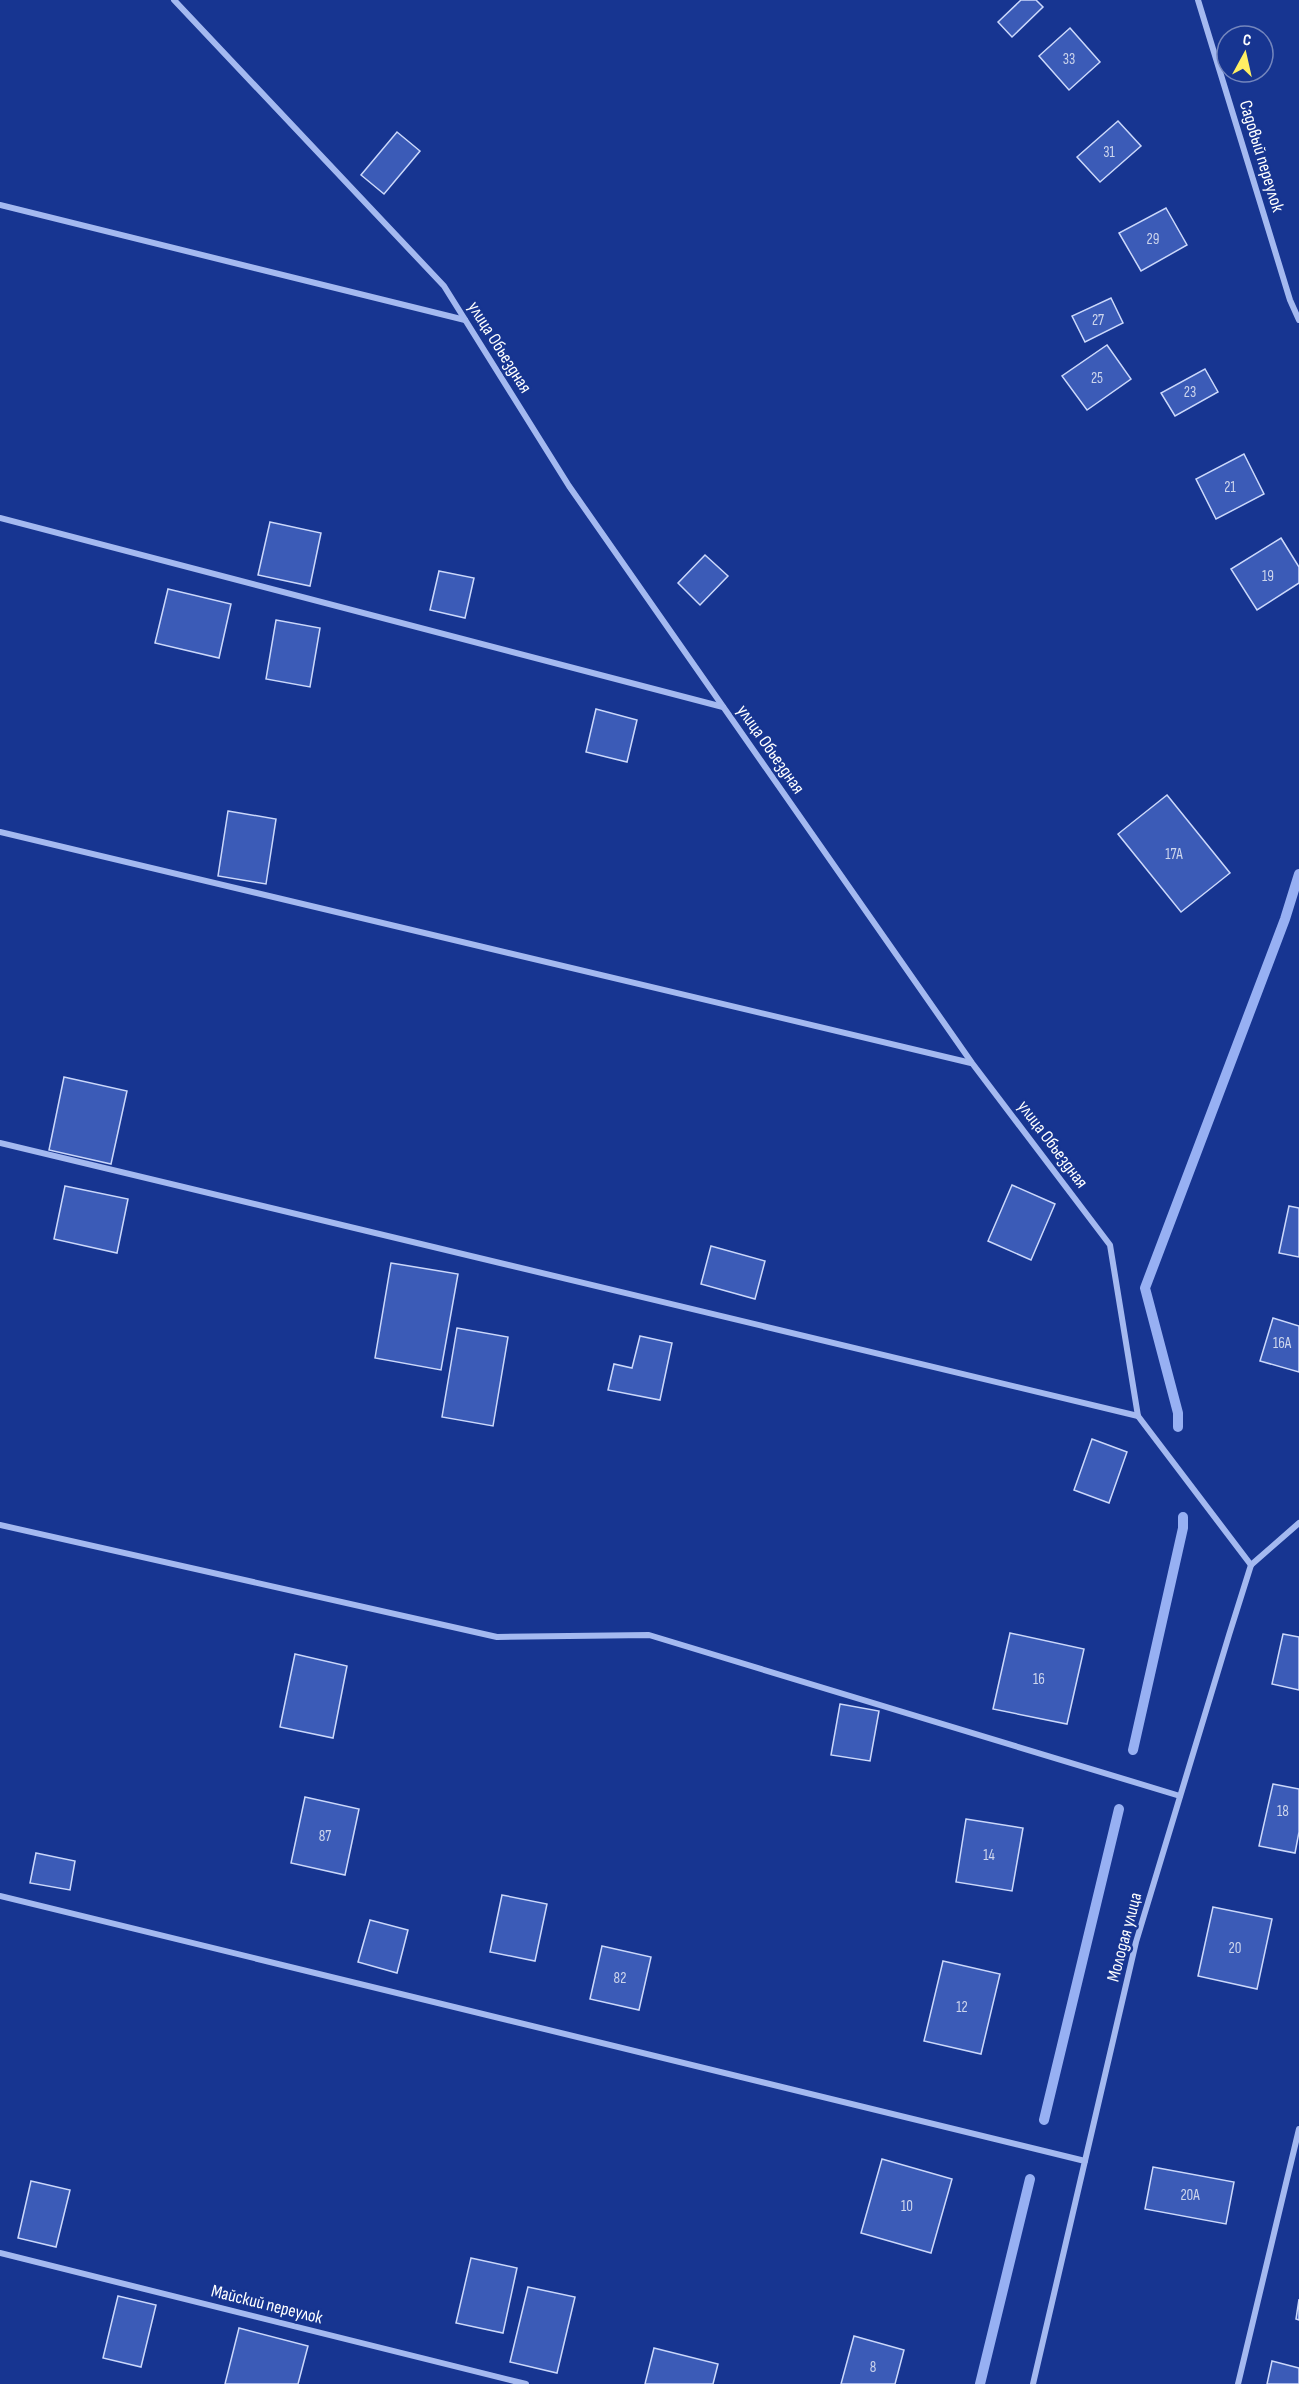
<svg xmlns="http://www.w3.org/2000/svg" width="1299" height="2384" font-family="'Sofia Sans Condensed',sans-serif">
<rect width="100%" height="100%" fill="#173591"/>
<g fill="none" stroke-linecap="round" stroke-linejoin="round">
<g stroke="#97b0f3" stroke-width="10">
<polyline points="1178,1427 1178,1413 1145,1288 1285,919 1299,874"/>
<polyline points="1133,1750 1183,1528 1183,1517"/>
<polyline points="1044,2120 1119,1809"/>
<polyline points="980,2384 1030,2179"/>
</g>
</g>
<g fill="#3b5bb7" stroke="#cbd8fb" stroke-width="1.5">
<polygon points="1021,0 1036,0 1043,7 1012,37 998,22"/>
<polygon points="1070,28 1100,62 1069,90 1039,56"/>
<polygon points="1118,121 1141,146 1100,182 1077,157"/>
<polygon points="397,132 420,151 384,194 361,175"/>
<polygon points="1166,208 1187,245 1141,271 1119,233"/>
<polygon points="1111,298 1123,323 1085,342 1072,316"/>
<polygon points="1107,345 1131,379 1087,410 1062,376"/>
<polygon points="1205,369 1218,392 1175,416 1161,393"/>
<polygon points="1244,454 1264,494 1216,519 1196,479"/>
<polygon points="270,522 321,533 310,586 258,575"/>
<polygon points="1281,538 1299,567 1299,583 1257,610 1231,569"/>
<polygon points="705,555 728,576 700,605 678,583"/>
<polygon points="439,571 474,578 465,618 430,610"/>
<polygon points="168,589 231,604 219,658 155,643"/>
<polygon points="276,620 320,628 310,687 266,679"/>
<polygon points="596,709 637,720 627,762 586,752"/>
<polygon points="1167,795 1230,873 1181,912 1118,834"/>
<polygon points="228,811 276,819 266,884 218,876"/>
<polygon points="64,1077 127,1091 111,1164 49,1150"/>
<polygon points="1012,1185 1055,1204 1031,1260 988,1241"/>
<polygon points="65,1186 128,1199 117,1253 54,1239"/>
<polygon points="1289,1206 1299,1208 1299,1257 1279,1253"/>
<polygon points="711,1246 765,1261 755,1299 701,1284"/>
<polygon points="391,1263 458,1274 441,1370 375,1358"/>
<polygon points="1273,1318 1299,1326 1299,1372 1260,1361"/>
<polygon points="457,1328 508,1337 493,1426 442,1417"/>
<polygon points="640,1336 672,1343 660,1400 608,1390 614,1364 632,1368"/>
<polygon points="1092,1439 1127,1452 1109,1503 1074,1490"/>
<polygon points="1010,1633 1084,1649 1067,1724 993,1709"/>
<polygon points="1283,1634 1299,1637 1299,1690 1272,1684"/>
<polygon points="295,1654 347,1666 333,1738 280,1727"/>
<polygon points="840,1704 879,1711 870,1761 831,1755"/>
<polygon points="1273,1784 1299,1789 1299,1832 1295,1853 1259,1846"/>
<polygon points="305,1797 359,1809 345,1875 291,1863"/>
<polygon points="966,1819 1023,1828 1012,1891 956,1882"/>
<polygon points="36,1853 75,1861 70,1890 30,1883"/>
<polygon points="502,1895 547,1904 535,1961 490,1952"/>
<polygon points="1213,1907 1272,1919 1257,1989 1198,1976"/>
<polygon points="370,1920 408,1930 397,1973 358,1962"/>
<polygon points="602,1946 651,1957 639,2010 590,1999"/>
<polygon points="943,1961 1000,1974 981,2054 924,2041"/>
<polygon points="882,2159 952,2179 931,2253 861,2233"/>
<polygon points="1153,2167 1234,2182 1226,2224 1145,2209"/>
<polygon points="31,2181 70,2190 56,2247 18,2238"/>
<polygon points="471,2258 517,2268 503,2333 456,2323"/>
<polygon points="528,2287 575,2297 557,2373 510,2362"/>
<polygon points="118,2296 156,2305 141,2367 103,2358"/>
<polygon points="1299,2299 1299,2320 1296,2319"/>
<polygon points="239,2328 308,2346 298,2384 225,2384"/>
<polygon points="854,2336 904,2350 895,2384 841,2384"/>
<polygon points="654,2348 718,2364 713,2384 645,2384"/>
<polygon points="1272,2361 1299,2368 1299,2384 1267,2384"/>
</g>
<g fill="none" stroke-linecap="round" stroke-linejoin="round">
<g stroke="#a4b9f0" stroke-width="6">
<polyline points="174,0 444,286 569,486 972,1063 1110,1245 1138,1416 1251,1565"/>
<polyline points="1198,0 1290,300 1299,320"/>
<polyline points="0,205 465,320"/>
<polyline points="0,518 723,707"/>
<polyline points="0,832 971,1063"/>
<polyline points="0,1143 1138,1416"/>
<polyline points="0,1525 497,1637 649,1635 1180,1796"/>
<polyline points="0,1896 1085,2161"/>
<polyline points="0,2253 526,2384"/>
<polyline points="1033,2384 1136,1942 1229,1635 1251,1565 1299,1523"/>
<polyline points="1238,2384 1299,2129"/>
</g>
</g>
<g text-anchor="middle" stroke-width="5" stroke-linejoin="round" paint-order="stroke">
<g font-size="15" fill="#ced6ed">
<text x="1069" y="64">33</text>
<text x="1109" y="157">31</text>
<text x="1153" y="244">29</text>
<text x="1098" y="325">27</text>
<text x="1097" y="383">25</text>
<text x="1190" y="397">23</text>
<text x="1230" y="492">21</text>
<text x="1268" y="581">19</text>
<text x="1174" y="859">17А</text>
<text x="1282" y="1348">16А</text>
<text x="1039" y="1684">16</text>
<text x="1283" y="1816">18</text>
<text x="325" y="1841">87</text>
<text x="989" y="1860">14</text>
<text x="1235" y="1953">20</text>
<text x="620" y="1983">82</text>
<text x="962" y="2012">12</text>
<text x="1190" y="2200">20А</text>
<text x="907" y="2211">10</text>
<text x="873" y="2372">8</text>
</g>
<g font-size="18" fill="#fff" stroke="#173591">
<text transform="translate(1262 156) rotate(73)" y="6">Садовый переулок</text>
<text transform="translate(500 347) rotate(58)" y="6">улица Обьездная</text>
<text transform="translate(771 749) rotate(55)" y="6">улица Обьездная</text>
<text transform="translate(1053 1144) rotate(53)" y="6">улица Обьездная</text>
<text transform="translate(1124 1937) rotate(-75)" y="6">Молодая улица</text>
<text transform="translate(267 2304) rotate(14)" y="6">Майский переулок</text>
</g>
</g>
<g transform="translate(1245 54) rotate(8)"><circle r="28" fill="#173591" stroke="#7486bd" stroke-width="1.5"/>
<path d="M0-4.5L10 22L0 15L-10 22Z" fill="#ffef63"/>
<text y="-9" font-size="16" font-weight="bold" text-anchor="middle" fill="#ffffff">С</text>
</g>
</svg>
